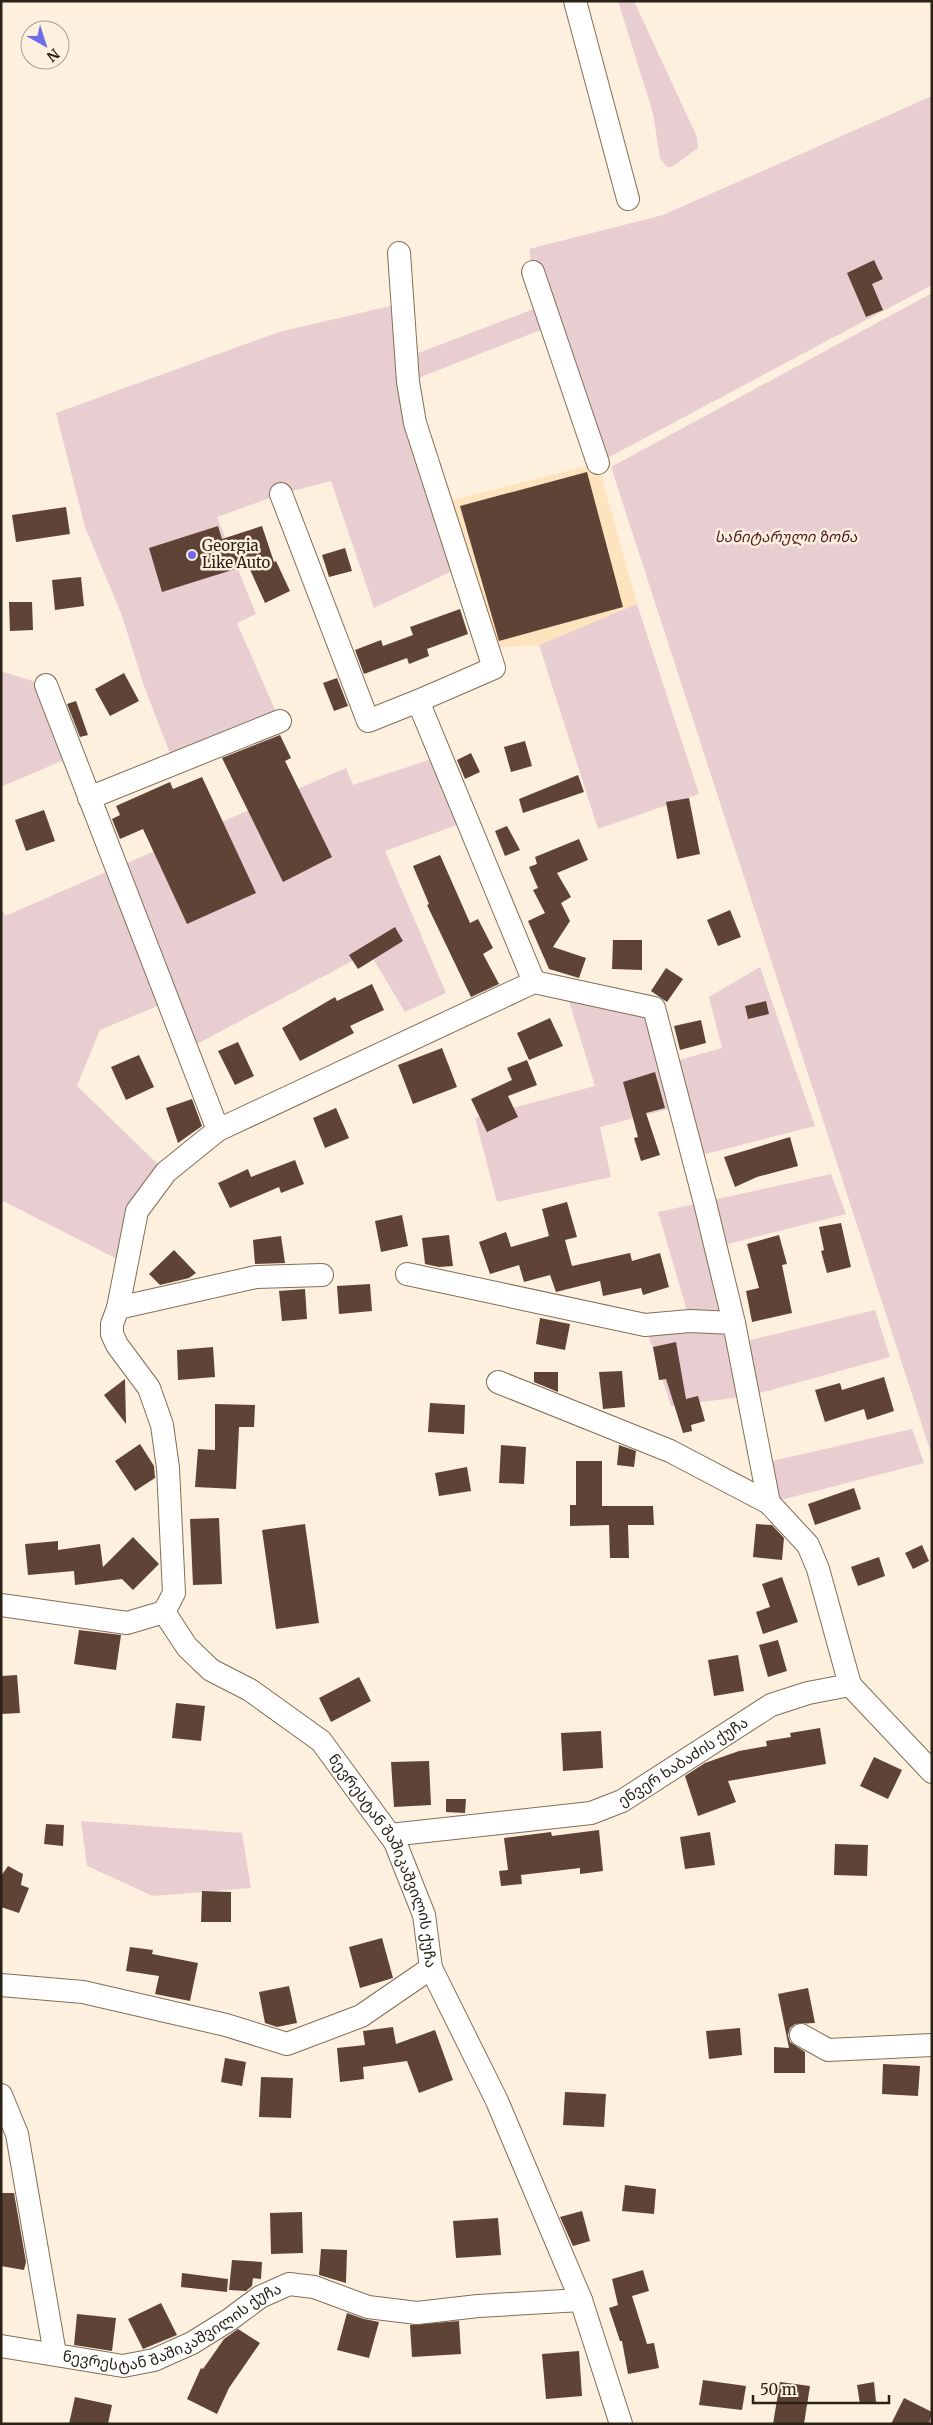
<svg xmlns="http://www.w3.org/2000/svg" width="933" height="2425" font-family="Merriweather,'Noto Sans Georgian',serif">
<rect width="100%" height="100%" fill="#fef0df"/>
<polygon fill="#fee3bf" points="598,463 637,604 539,645 488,648 440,503"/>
<g fill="#e8ced0">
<polygon points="618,1 634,1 697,137 698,148 672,167 667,167 660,158 653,113"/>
<polygon points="932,96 932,285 598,463 551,326 408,382 461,567 374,608 331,481 281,494 217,517 256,614 237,623 280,721 174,764 144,686 122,616 85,527 56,413 279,332 390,306 403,305 408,357 544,305 533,272 529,249 663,215"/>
<polygon points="932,293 932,1456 611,467"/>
<polygon points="637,604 699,794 598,829 539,645"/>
<polygon points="1,671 46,685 73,756 1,787"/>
<polygon points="441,756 468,821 385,851 446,993 405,1012 369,952 186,1050 167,1002 100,1030 77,1086 166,1172 125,1263 1,1200 1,908 5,916 346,768 353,785"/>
<polygon points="760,967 815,1126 694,1157 672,1062 722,1048 709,997"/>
<polygon points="565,988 646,1011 668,1109 600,1127 611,1177 497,1202 475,1118 595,1086"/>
<polygon points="831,1174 846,1214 716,1247 738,1343 875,1310 890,1357 749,1396 671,1406 645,1325 690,1321 658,1212"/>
<polygon points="912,1429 924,1463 769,1503 763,1463"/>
<polygon points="81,1821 242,1833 251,1888 153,1896 87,1866"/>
</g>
<g fill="#604337">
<polygon points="874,260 883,279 872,284 883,310 866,317 847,273"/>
<polygon points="587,472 623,607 499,641 460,506"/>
<polygon points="66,507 70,534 16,542 12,515"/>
<polygon points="218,526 222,539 262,526 274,562 276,561 290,591 265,603 248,565 162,592 149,548"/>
<polygon points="345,548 352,571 329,577 322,555"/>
<polygon points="81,577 84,606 55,610 52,580"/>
<polygon points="9,602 32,602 33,630 10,631"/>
<polygon points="460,609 468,634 427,649 429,656 409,664 407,658 364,674 355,650 381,640 383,646 413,635 410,627"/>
<polygon points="124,673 139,701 110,716 95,689"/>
<polygon points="337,678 348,706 334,711 323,683"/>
<polygon points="76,701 88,735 80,737 67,704"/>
<polygon points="280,735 291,758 285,761 332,857 283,882 222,758"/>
<polygon points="525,741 532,766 511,772 504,747"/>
<polygon points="471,753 480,772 465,779 457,760"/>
<polygon points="578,775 584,792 523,813 519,799"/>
<polygon points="202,777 256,893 187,924 143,829 120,839 112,819 120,815 116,806 170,782 173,789"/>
<polygon points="689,798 700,854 677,859 666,802"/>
<polygon points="44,810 55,841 26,851 15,820"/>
<polygon points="507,826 520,850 505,856 495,831"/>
<polygon points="579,839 588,860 557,873 571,897 561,903 570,921 553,947 586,958 579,978 549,969 528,921 545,913 533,890 538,888 529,867 537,864 535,857"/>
<polygon points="440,855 470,923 478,919 493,948 483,954 499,984 471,997 427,905 429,904 413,866"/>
<polygon points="730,910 741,937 718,946 707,920"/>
<polygon points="395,927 403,941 358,969 349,955"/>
<polygon points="613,940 642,940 642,970 612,969"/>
<polygon points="666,968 683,979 667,1002 651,991"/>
<polygon points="372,984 384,1010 350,1026 354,1033 300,1061 282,1028 335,997 337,1001"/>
<polygon points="766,1001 769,1014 748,1019 745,1006"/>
<polygon points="550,1018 563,1046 529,1060 517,1033"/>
<polygon points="701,1020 706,1043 680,1050 674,1026"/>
<polygon points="238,1042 254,1076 235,1085 218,1051"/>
<polygon points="442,1048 457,1087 413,1104 398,1065"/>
<polygon points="139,1055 154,1087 126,1100 111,1067"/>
<polygon points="527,1060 537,1085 508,1096 518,1117 487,1132 471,1099 512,1080 507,1068"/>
<polygon points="655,1072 665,1108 646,1113 660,1155 641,1161 634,1138 638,1137 623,1082"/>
<polygon points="192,1099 202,1126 178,1143 166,1108"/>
<polygon points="336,1108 349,1138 325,1148 313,1118"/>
<polygon points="790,1137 798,1166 757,1177 735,1187 724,1157"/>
<polygon points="295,1160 304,1184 281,1193 279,1187 230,1208 218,1183 248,1169 251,1177"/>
<polygon points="567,1202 577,1237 565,1240 572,1266 630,1253 632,1261 660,1253 669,1287 643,1295 641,1288 603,1296 600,1281 556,1292 550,1275 524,1282 519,1265 490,1274 479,1242 506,1232 511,1247 549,1236 542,1209"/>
<polygon points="402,1215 408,1246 381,1252 375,1221"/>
<polygon points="841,1223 851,1267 827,1273 821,1251 824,1250 819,1227"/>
<polygon points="449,1235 453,1266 439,1267 425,1264 422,1238"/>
<polygon points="779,1235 787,1264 782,1265 792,1313 752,1322 746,1291 759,1288 747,1244"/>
<polygon points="281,1236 285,1263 255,1264 253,1240"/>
<polygon points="174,1250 196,1273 189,1278 160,1285 149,1274"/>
<polygon points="370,1284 372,1311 339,1314 337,1286"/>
<polygon points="305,1289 307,1319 282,1321 279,1291"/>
<polygon points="540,1318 570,1324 565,1350 536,1344"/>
<polygon points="676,1342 686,1399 698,1396 705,1421 691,1425 692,1431 683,1433 666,1379 659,1380 653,1347"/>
<polygon points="213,1347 215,1377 178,1380 177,1350"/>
<polygon points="622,1371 625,1407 603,1409 599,1372"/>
<polygon points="534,1372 558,1372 558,1392 534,1382"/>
<polygon points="884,1377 894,1411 867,1420 864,1409 825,1422 815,1390 840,1383 842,1390"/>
<polygon points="125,1379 126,1424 104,1395"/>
<polygon points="430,1403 465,1405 464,1434 428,1432"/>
<polygon points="215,1404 255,1405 254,1427 239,1427 236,1489 195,1487 198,1449 215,1450"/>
<polygon points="140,1444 154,1466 155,1478 135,1491 115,1461"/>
<polygon points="501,1445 526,1447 524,1484 499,1483"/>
<polygon points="619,1445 636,1451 634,1467 617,1465"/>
<polygon points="576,1461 602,1461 602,1506 653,1506 654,1525 628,1525 629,1558 610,1558 609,1525 570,1526 570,1505 576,1505"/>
<polygon points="467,1467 471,1491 439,1496 435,1473"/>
<polygon points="854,1488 861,1509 815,1525 808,1504"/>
<polygon points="219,1518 222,1584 193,1585 190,1519"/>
<polygon points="305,1524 319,1623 276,1629 262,1530"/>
<polygon points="756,1524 772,1525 784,1538 782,1560 753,1557"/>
<polygon points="133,1537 159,1564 133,1590 122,1579 75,1585 74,1571 28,1575 25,1544 58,1541 58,1550 100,1544 103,1567"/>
<polygon points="922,1545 929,1561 913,1569 905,1553"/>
<polygon points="879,1557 885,1576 858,1586 851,1567"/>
<polygon points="782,1577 798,1622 763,1634 756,1612 770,1607 762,1584"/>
<polygon points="79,1630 121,1635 116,1670 74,1664"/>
<polygon points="778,1640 787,1671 768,1677 759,1645"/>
<polygon points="738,1655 744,1691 714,1696 708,1660"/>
<polygon points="17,1675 20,1713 1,1714 1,1676"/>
<polygon points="359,1677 371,1701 331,1722 319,1698"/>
<polygon points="176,1703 205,1706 201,1741 172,1738"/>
<polygon points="820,1728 826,1764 728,1781 736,1802 698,1816 685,1776 705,1763 739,1751 767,1746 766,1741 791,1737 790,1733"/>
<polygon points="601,1731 603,1768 563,1771 561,1733"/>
<polygon points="874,1757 902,1770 888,1799 860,1786"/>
<polygon points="429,1761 431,1805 394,1807 391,1762"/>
<polygon points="446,1799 466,1799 465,1813 446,1812"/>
<polygon points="46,1824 64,1825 63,1846 44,1844"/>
<polygon points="599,1830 603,1871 580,1874 580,1868 521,1875 522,1884 501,1886 499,1871 508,1870 504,1838 551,1832 552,1836"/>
<polygon points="710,1832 715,1865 685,1869 680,1837"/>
<polygon points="835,1844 868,1845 867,1876 834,1875"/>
<polygon points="8,1866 23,1874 21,1885 29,1888 19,1913 1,1907 1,1876"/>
<polygon points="202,1891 231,1892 231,1922 201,1922"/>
<polygon points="382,1938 393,1978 360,1988 349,1947"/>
<polygon points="130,1947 153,1950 152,1954 198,1963 190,2001 155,1994 159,1976 126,1971"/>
<polygon points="289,1986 297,2023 277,2027 265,2023 259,1992"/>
<polygon points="808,1988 815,2023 795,2024 790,2028 788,2035 790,2042 805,2052 805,2073 774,2073 774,2047 789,2048 778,1994"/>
<polygon points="393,2027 396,2044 435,2030 453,2080 419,2093 407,2061 363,2067 364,2079 340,2082 337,2048 365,2045 363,2031"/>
<polygon points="740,2028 742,2055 709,2059 706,2031"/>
<polygon points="225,2058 246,2062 242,2086 221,2082"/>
<polygon points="883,2064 920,2066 918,2096 882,2094"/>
<polygon points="261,2077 293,2078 291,2118 259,2117"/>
<polygon points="565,2092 606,2094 604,2127 563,2125"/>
<polygon points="625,2185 656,2189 654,2214 622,2211"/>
<polygon points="1,2193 14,2193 26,2262 24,2270 1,2266"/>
<polygon points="582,2211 590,2241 573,2246 560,2217"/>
<polygon points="302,2212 303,2253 271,2254 270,2213"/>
<polygon points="498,2218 501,2255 456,2258 453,2221"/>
<polygon points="321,2249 347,2250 346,2283 319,2275"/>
<polygon points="232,2260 262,2262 261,2279 253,2278 252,2286 246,2291 229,2290"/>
<polygon points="643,2270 649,2291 632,2296 647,2344 654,2343 659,2368 628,2374 622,2341 620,2341 609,2308 618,2305 612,2279"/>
<polygon points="182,2273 228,2279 227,2292 181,2287"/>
<polygon points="161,2303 177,2335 143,2349 128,2319"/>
<polygon points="347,2313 364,2319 379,2322 369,2358 337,2350"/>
<polygon points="77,2314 116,2318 112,2351 74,2345"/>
<polygon points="459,2321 461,2354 412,2357 410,2325"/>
<polygon points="238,2329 260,2343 229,2388 217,2414 187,2399 201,2368 203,2369 224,2339"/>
<polygon points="579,2351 582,2396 546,2399 542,2354"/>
<polygon points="703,2380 746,2386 742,2410 699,2405"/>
<polygon points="780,2382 810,2386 804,2424 773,2424"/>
<polygon points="874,2382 876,2402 860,2404 857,2385"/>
<polygon points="75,2397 112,2405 108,2424 69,2424"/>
<polygon points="904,2398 932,2412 929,2424 891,2424"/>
</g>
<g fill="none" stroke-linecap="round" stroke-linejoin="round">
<defs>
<g id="minor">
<polyline points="575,1 628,199"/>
<polyline points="399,253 408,382 415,423 494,668 418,701"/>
<polyline points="533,272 598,463"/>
<polyline points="281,494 368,721 418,701 534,982"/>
<polyline points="46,685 218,1130"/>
<polyline points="89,798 280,721"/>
<polyline points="407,1274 645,1325 690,1321 734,1323 769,1503"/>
<polyline points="118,1308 256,1277 322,1275"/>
<polyline points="498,1382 670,1451 769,1503 808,1545 818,1569 850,1685"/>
<polyline points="1,1605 127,1623 164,1612"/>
<polyline points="164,1612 174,1593 168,1468 162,1425 149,1388 117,1345 112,1334 112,1324 118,1308 137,1211 166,1172 218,1130 534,982 654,1008 705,1203 734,1323"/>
<path id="s1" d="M164 1612 187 1647 211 1670 250 1690 321 1741 395 1842 424 1915 431 1968 497 2101 581 2300 621 2424"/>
<path id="s2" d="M390 1835 591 1813 622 1801 771 1705 808 1693 850 1685 932 1772"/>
<polyline points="1,1985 83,1992 226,2025 287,2044 361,2016 431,1968"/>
<polyline points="801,2035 828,2050 932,2045"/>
<polyline points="1,2095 17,2134 55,2354"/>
<path id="s3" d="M1 2346 123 2366 154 2360 192 2343 229 2320 260 2297 289 2284 314 2287 368 2307 417 2313 478 2306 581 2300"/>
</g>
</defs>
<use href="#minor" stroke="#826e55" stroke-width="24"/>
<use href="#minor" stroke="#fff" stroke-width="22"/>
</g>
<circle fill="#6e6de7" stroke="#fef0df" stroke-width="2" cx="192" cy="555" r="5"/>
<g text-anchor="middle" stroke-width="5" stroke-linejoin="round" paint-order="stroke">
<g font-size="15" font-style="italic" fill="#532029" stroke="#fef0df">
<text x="786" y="542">სანიტარული ზონა</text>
</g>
<g font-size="15" fill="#2a2217" stroke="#fef0df" text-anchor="start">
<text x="202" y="551">Georgia<tspan x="202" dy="17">Like Auto</tspan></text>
</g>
<g font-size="15" fill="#2a2217" stroke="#fef0df">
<text dy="5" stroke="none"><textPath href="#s2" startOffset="308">ენვერ ხაბაძის ქუჩა</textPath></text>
<text dy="5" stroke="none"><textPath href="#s1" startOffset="344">ნევრესტან შაშიკაშვილის ქუჩა</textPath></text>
<text dy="5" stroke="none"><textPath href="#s3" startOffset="182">ნევრესტან შაშიკაშვილის ქუჩა</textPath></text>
</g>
</g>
<rect width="933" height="2425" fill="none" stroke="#2a2217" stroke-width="5"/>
<g transform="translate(45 45) rotate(141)"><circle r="24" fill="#fef0df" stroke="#a99e8f"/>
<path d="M0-4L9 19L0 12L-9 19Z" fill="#6e6de7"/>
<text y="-8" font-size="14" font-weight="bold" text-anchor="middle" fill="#2a2217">N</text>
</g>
<path d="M753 2395v8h136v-8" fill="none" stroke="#2a2217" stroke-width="2.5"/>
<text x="760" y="2395" font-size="15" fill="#2a2217" stroke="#fef0df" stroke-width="4" paint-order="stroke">50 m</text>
</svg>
